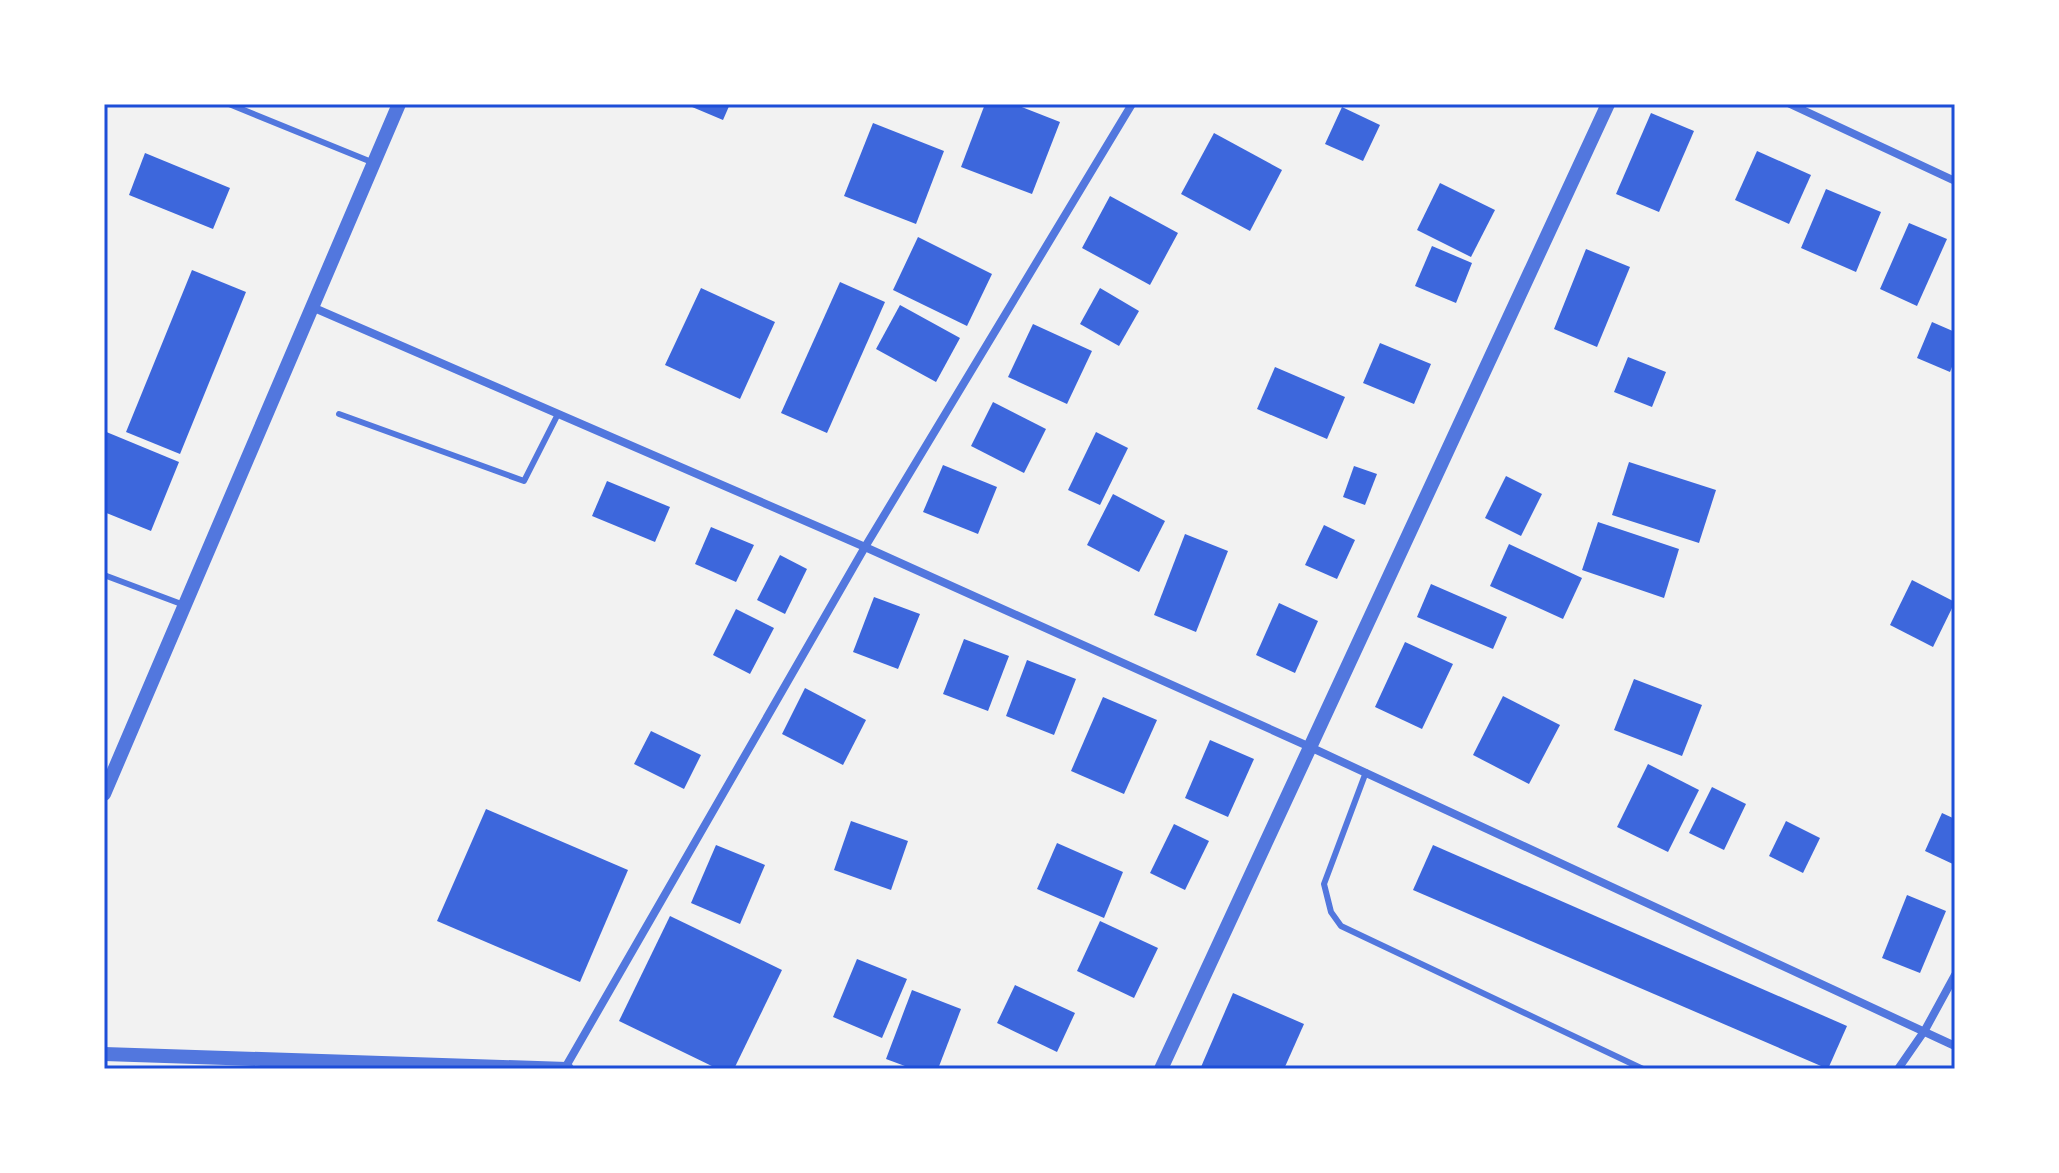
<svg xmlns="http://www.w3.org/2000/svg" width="2059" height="1173" font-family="'Nunito Sans',sans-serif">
<rect width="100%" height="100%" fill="#f2f2f2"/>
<g fill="#3d67dc">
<polygon points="685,104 730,104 723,120"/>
<polygon points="985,104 1014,104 1060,122 1032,194 961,167"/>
<polygon points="1342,107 1380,125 1363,161 1325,144"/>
<polygon points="1651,113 1694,131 1659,212 1616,194"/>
<polygon points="873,123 944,151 916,224 844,196"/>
<polygon points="1214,133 1282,170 1250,231 1181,194"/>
<polygon points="1757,151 1811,175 1789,224 1735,200"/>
<polygon points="145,153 230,188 213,229 129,195"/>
<polygon points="1440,183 1495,210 1471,257 1417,230"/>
<polygon points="1826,189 1881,212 1856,272 1801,248"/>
<polygon points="1110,196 1178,233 1150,285 1082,248"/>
<polygon points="1909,223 1947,239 1917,306 1880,289"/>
<polygon points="918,237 992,274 967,326 893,290"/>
<polygon points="1432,246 1472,263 1456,303 1415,286"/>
<polygon points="1586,249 1630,267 1597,347 1554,329"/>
<polygon points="192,270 246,292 180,454 126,432"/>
<polygon points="840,282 885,302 827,433 781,413"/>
<polygon points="701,288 775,322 740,399 665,365"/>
<polygon points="1100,288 1139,311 1119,346 1080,324"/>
<polygon points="900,305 960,338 936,382 876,349"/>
<polygon points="1932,322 1955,332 1955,359 1950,372 1917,358"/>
<polygon points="1033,324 1092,351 1067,404 1008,377"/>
<polygon points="1380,343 1431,364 1414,404 1363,383"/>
<polygon points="1628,357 1666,372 1652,407 1614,392"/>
<polygon points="1275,367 1345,397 1327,439 1257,409"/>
<polygon points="993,402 1046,429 1024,473 971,446"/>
<polygon points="104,431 179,462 151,531 104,512"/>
<polygon points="1096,432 1128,448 1100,505 1068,490"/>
<polygon points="1629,462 1716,490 1699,543 1612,515"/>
<polygon points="943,465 997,487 978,534 923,512"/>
<polygon points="1354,466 1377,474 1365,505 1343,497"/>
<polygon points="1506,476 1542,494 1521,536 1485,518"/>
<polygon points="607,481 670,507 655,542 592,516"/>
<polygon points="1113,494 1165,521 1139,572 1087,545"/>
<polygon points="1598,522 1679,549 1664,598 1582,570"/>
<polygon points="1324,525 1355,540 1337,579 1305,565"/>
<polygon points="711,527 754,545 736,582 695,564"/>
<polygon points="1185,534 1228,551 1196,632 1154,615"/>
<polygon points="1509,544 1582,578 1563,619 1490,586"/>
<polygon points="780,555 807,569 785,614 757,600"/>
<polygon points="1912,580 1955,602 1933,647 1890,625"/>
<polygon points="1431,584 1507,617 1493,649 1417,617"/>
<polygon points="874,597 920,614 898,669 853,652"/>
<polygon points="1279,603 1318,621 1295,673 1256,655"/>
<polygon points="736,609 774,628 750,674 713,655"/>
<polygon points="964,639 1009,656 988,711 943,694"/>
<polygon points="1405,642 1453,664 1422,729 1375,707"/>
<polygon points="1027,660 1076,679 1054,735 1006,716"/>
<polygon points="1634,679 1702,705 1682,756 1614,730"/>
<polygon points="805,688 866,720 843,765 782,734"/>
<polygon points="1503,696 1560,725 1529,784 1473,755"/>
<polygon points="1103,697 1157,720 1124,794 1071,771"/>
<polygon points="651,731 701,755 684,789 634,764"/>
<polygon points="1210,740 1254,759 1228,817 1185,798"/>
<polygon points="1648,764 1699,790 1668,852 1617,827"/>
<polygon points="1712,787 1746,804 1724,850 1689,833"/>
<polygon points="486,809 628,870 580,982 437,921"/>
<polygon points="1942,813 1955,819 1955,865 1925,851"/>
<polygon points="851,821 908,841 891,890 834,870"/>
<polygon points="1786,821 1820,838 1803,873 1769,856"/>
<polygon points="1174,824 1209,841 1185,890 1150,873"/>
<polygon points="1057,843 1123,872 1104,918 1037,889"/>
<polygon points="716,845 765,865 740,924 691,903"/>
<polygon points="1433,845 1847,1026 1828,1069 1413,890"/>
<polygon points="1907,895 1946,911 1920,973 1882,958"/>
<polygon points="670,916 782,970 734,1069 718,1069 619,1021"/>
<polygon points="1100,921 1158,948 1134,998 1077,971"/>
<polygon points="857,959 907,979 882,1038 833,1017"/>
<polygon points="1015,985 1075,1013 1057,1052 997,1023"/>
<polygon points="912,990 961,1009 938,1069 913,1069 886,1059"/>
<polygon points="1233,993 1304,1024 1284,1069 1201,1067"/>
</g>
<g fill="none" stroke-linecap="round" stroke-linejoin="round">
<g stroke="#5277de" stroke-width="6">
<polyline points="229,104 374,163"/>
<polyline points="339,414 524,481 558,414"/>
<polyline points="104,575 184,605"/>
<polyline points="1366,772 1324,884 1331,912 1341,926 1643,1069"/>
</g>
<g stroke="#5277de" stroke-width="8">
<polyline points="1790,104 1955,181"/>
<polyline points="312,307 865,547 1310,747 1955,1046"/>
<polyline points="565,1068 865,547 1132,104"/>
<polyline points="1898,1069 1925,1030 1955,975"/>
</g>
<g stroke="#5277de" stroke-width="14">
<polyline points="104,794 399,104"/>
<polyline points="104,1054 567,1069"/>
<polyline points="1161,1069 1608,104"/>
</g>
</g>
<rect width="2059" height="1173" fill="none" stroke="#ffffff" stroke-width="212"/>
<rect x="106" y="106" width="1847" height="961" fill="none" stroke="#1d4ed8" stroke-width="3"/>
</svg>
